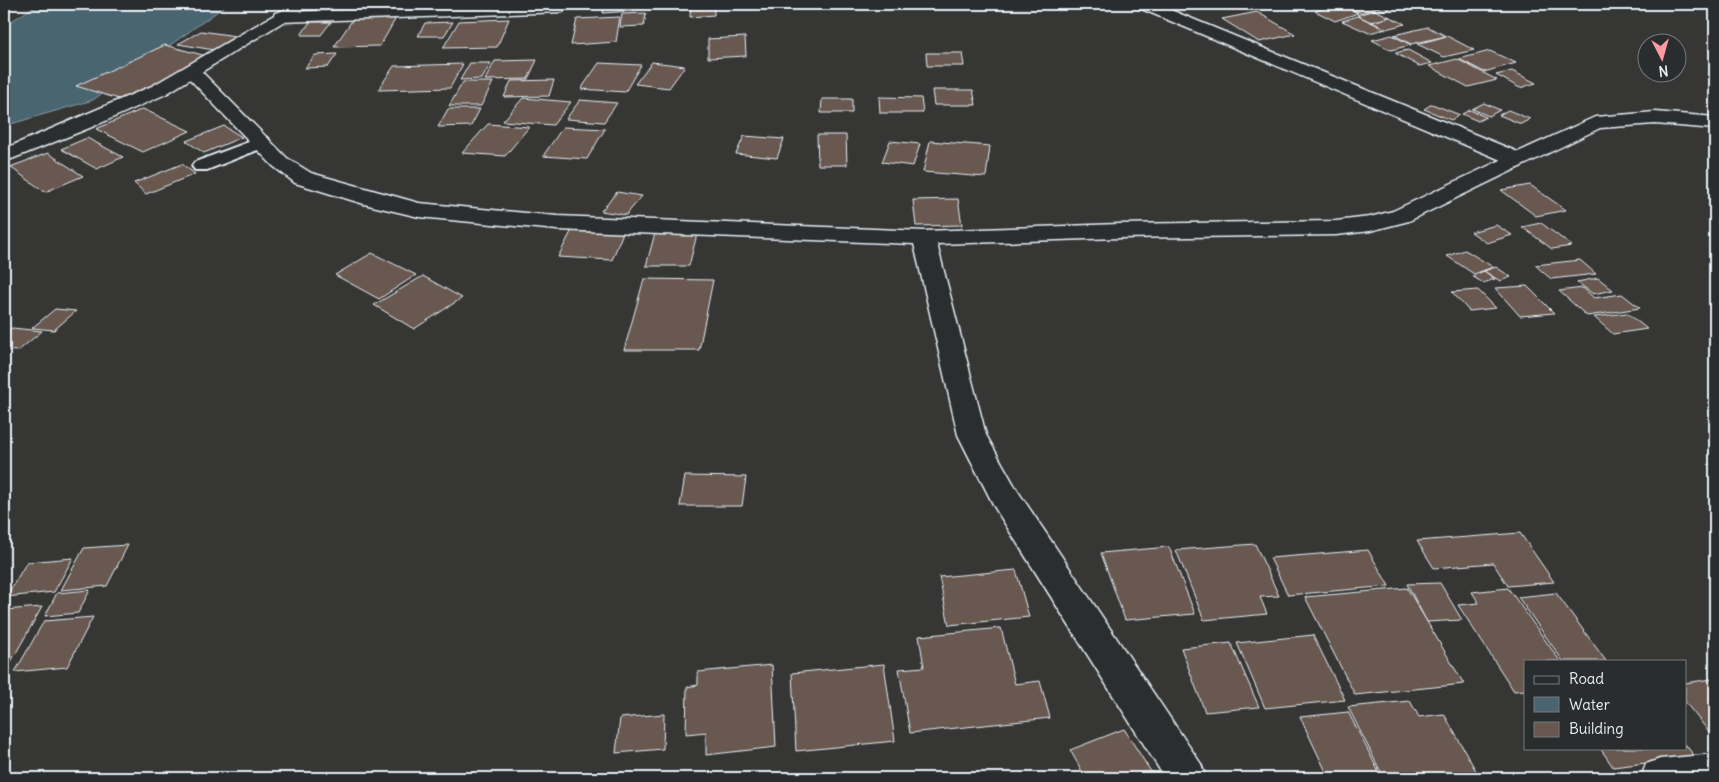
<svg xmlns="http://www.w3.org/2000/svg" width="1719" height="782" font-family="Delius,sans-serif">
<rect width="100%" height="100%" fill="#363635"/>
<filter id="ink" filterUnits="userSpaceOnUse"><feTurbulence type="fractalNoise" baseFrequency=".02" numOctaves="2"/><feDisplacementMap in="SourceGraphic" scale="10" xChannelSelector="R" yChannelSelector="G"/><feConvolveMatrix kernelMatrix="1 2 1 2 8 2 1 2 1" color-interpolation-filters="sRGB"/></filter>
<g filter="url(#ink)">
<polygon fill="#4a656f" stroke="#899da6" points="38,4 228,4 93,100 4,126 4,26"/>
<g fill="#685850" stroke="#e8f1f8">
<polygon points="360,4 385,4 380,10 355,10"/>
<polygon points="444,4 478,4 474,9 441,10"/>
<polygon points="604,4 634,4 633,11 603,13"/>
<polygon points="691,4 714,4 714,15 690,17"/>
<polygon points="1183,4 1202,4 1206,6 1192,9"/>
<polygon points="1202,4 1230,4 1210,8"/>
<polygon points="1338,4 1358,13 1335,21 1315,11"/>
<polygon points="1340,4 1365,4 1376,9 1361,13"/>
<polygon points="1368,4 1405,4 1383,10"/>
<polygon points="1375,10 1390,17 1371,22 1357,15"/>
<polygon points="1257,12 1295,34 1259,42 1222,19"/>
<polygon points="646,13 644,26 620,27 622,14"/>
<polygon points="1358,16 1385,29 1369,33 1342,21"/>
<polygon points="620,17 616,42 571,45 577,19"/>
<polygon points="1390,17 1405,24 1386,29 1372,22"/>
<polygon points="396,18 380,46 334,47 353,19"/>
<polygon points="509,19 497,47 443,48 459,21"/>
<polygon points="310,22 331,22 321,35 301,35"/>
<polygon points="453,22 444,36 418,36 425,23"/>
<polygon points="1428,27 1446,36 1411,44 1394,35"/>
<polygon points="201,31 236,36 214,50 178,44"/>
<polygon points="1392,35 1411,45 1391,50 1372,40"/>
<polygon points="1447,36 1474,50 1444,57 1417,44"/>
<polygon points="745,37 746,56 708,58 708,39"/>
<polygon points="165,45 210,57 122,100 76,86"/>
<polygon points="1408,50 1432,63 1419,66 1395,53"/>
<polygon points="1490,51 1516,63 1484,72 1459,59"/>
<polygon points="926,53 962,53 964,66 927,66"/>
<polygon points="337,54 328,67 305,68 315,55"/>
<polygon points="1457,59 1497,80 1468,87 1429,66"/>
<polygon points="537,60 528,79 485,80 495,61"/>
<polygon points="652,62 685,66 669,88 635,84"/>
<polygon points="470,63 491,63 482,79 460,80"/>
<polygon points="599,63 641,65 625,92 581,89"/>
<polygon points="463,64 450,88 378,90 394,66"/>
<polygon points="1512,71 1536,83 1520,88 1496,75"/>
<polygon points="554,80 549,96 504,97 511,81"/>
<polygon points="463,82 493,82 481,106 449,106"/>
<polygon points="932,90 973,90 976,105 934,105"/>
<polygon points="879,97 921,98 923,113 880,113"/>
<polygon points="523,98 571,102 553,125 503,121"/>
<polygon points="822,99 852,99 852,113 821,113"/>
<polygon points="580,100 617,103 604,122 566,119"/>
<polygon points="1484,103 1500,110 1489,116 1472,109"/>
<polygon points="1432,104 1460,115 1451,120 1424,109"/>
<polygon points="143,109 190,131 143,152 96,129"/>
<polygon points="448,109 480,109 471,126 438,127"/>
<polygon points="1470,110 1486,117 1478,121 1462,114"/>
<polygon points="1508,110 1530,119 1521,124 1499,115"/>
<polygon points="488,124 529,127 505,156 462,153"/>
<polygon points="224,126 242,137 204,153 186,141"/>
<polygon points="563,127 605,129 587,159 543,156"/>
<polygon points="817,135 846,135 847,165 818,165"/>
<polygon points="744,136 784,139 777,158 736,154"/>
<polygon points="87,138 123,157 97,169 61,149"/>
<polygon points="890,141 920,144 913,166 882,162"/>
<polygon points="930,141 990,146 986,177 923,172"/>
<polygon points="48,153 83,176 45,192 10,167"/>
<polygon points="182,164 195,174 146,194 134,183"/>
<polygon points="1530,185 1566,210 1536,216 1501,190"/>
<polygon points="617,192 642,196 626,215 601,211"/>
<polygon points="958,199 962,225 916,226 913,200"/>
<polygon points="1541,223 1572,246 1552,249 1522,227"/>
<polygon points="1496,225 1512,235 1487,243 1471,232"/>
<polygon points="573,228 624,230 612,260 558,257"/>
<polygon points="655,233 697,234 689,266 646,266"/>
<polygon points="1465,250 1493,267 1474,274 1447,256"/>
<polygon points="372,253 416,275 379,299 335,275"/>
<polygon points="1580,260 1596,274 1551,279 1535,265"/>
<polygon points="1496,267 1511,277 1500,281 1484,271"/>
<polygon points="1484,271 1495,279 1483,283 1472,276"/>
<polygon points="423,276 462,298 414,329 374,305"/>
<polygon points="1598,278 1613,290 1593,294 1577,282"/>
<polygon points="644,279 713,280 699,350 624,350"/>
<polygon points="1527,286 1554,313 1520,316 1495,288"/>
<polygon points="1583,288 1594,298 1622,294 1640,308 1587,316 1559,291"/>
<polygon points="1478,290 1496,308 1469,311 1452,292"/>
<polygon points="55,309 76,311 54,330 32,328"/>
<polygon points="1627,313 1647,329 1613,334 1594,317"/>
<polygon points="12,328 42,331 18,351 4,350 4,334"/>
<polygon points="685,476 746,477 742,506 680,506"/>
<polygon points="1520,533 1554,582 1508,586 1493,563 1434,568 1417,541"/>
<polygon points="1255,544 1279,596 1260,597 1267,614 1204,620 1176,550"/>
<polygon points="128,545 107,586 61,590 84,548"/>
<polygon points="1169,547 1195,614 1125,620 1101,553"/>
<polygon points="1368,550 1389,586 1288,595 1270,558"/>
<polygon points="73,558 54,592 6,597 27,562"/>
<polygon points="1016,570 1029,617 949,625 939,577"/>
<polygon points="1440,583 1462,620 1427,622 1407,584"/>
<polygon points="1407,588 1464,684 1355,695 1305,597"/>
<polygon points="1508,588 1560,661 1525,661 1525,690 1514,691 1458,605 1479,603 1472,592"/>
<polygon points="90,590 78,613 45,616 57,593"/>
<polygon points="1556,593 1606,661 1563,661 1518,597"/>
<polygon points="42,607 4,674 4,610"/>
<polygon points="93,617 67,667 15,672 44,621"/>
<polygon points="1001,628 1015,684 1040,681 1050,718 910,733 899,669 924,667 919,636"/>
<polygon points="1313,635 1345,700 1265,708 1237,643"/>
<polygon points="1231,643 1259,707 1205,712 1181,648"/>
<polygon points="884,664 895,741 796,751 792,673"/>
<polygon points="772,665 776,747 706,755 706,732 686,734 687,687 698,685 698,672"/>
<polygon points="1712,679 1715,683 1715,732 1710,733 1685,702 1685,683"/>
<polygon points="1410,701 1419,717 1444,714 1480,778 1384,778 1348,707"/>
<polygon points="1348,712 1382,778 1329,778 1300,717"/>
<polygon points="664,714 663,749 616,753 620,718"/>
<polygon points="1124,729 1155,778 1086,778 1070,750"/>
<polygon points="1685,744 1695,757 1613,767 1600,748 1685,748"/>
</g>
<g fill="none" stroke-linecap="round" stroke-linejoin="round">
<defs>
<polygon id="lane" points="262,137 268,138 270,142 268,146 207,170 195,170 192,166 195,162"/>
<g id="street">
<polygon points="557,4 565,9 563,12 281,22 275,21 273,17 275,13 281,12"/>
<polygon points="1135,4 1156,4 1518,152 1595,117 1655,112 1715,117 1715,129 1655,124 1600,128 1409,221 1370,231 1336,235 1119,238 937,244 986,435 1017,490 1201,764 1206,778 1165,778 995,508 958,435 914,244 557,230 419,217 364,204 295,183 273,166 183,72 186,68 198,68 287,158 311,173 419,203 557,216 924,231 1119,224 1336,221 1370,217 1393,211 1501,160 1137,7"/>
<polygon points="1715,754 1715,778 1641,778 1646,764 1660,759"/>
</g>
<polygon id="secondary" points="293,4 312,4 166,94 92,127 4,162 4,149 152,86"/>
</defs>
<use href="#lane" stroke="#e8f1f8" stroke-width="4"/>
<use href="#street" stroke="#e8f1f8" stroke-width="3"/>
<use href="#secondary" stroke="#e8f1f8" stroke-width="3"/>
<use href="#lane" fill="#2a2d2e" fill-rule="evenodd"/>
<use href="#street" fill="#2a2d2e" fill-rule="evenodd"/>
<use href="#secondary" fill="#2a2d2e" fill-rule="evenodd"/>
</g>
</g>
<rect width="1719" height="782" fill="none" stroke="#2a2d2e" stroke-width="20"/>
<rect x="10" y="10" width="1699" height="762" fill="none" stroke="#e8f1f8" stroke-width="2" filter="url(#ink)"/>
<rect x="1524" y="660" width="162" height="90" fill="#2a2d2e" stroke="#767b7f"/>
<rect x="1534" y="676" width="25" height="8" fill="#2a2d2e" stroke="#767b7f"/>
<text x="1569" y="684" font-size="15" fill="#e8f1f8">Road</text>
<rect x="1534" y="697" width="25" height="15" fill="#4a656f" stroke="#767b7f"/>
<text x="1569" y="710" font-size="15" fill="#e8f1f8">Water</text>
<rect x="1534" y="722" width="25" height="15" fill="#685850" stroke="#767b7f"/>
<text x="1569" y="734" font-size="15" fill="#e8f1f8">Building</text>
<g transform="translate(1662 58) rotate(174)"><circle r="24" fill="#2a2d2e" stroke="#767b7f"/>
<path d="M0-4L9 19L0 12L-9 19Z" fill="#ff9aa2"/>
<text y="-8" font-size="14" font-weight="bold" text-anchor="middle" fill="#e8f1f8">N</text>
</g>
</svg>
